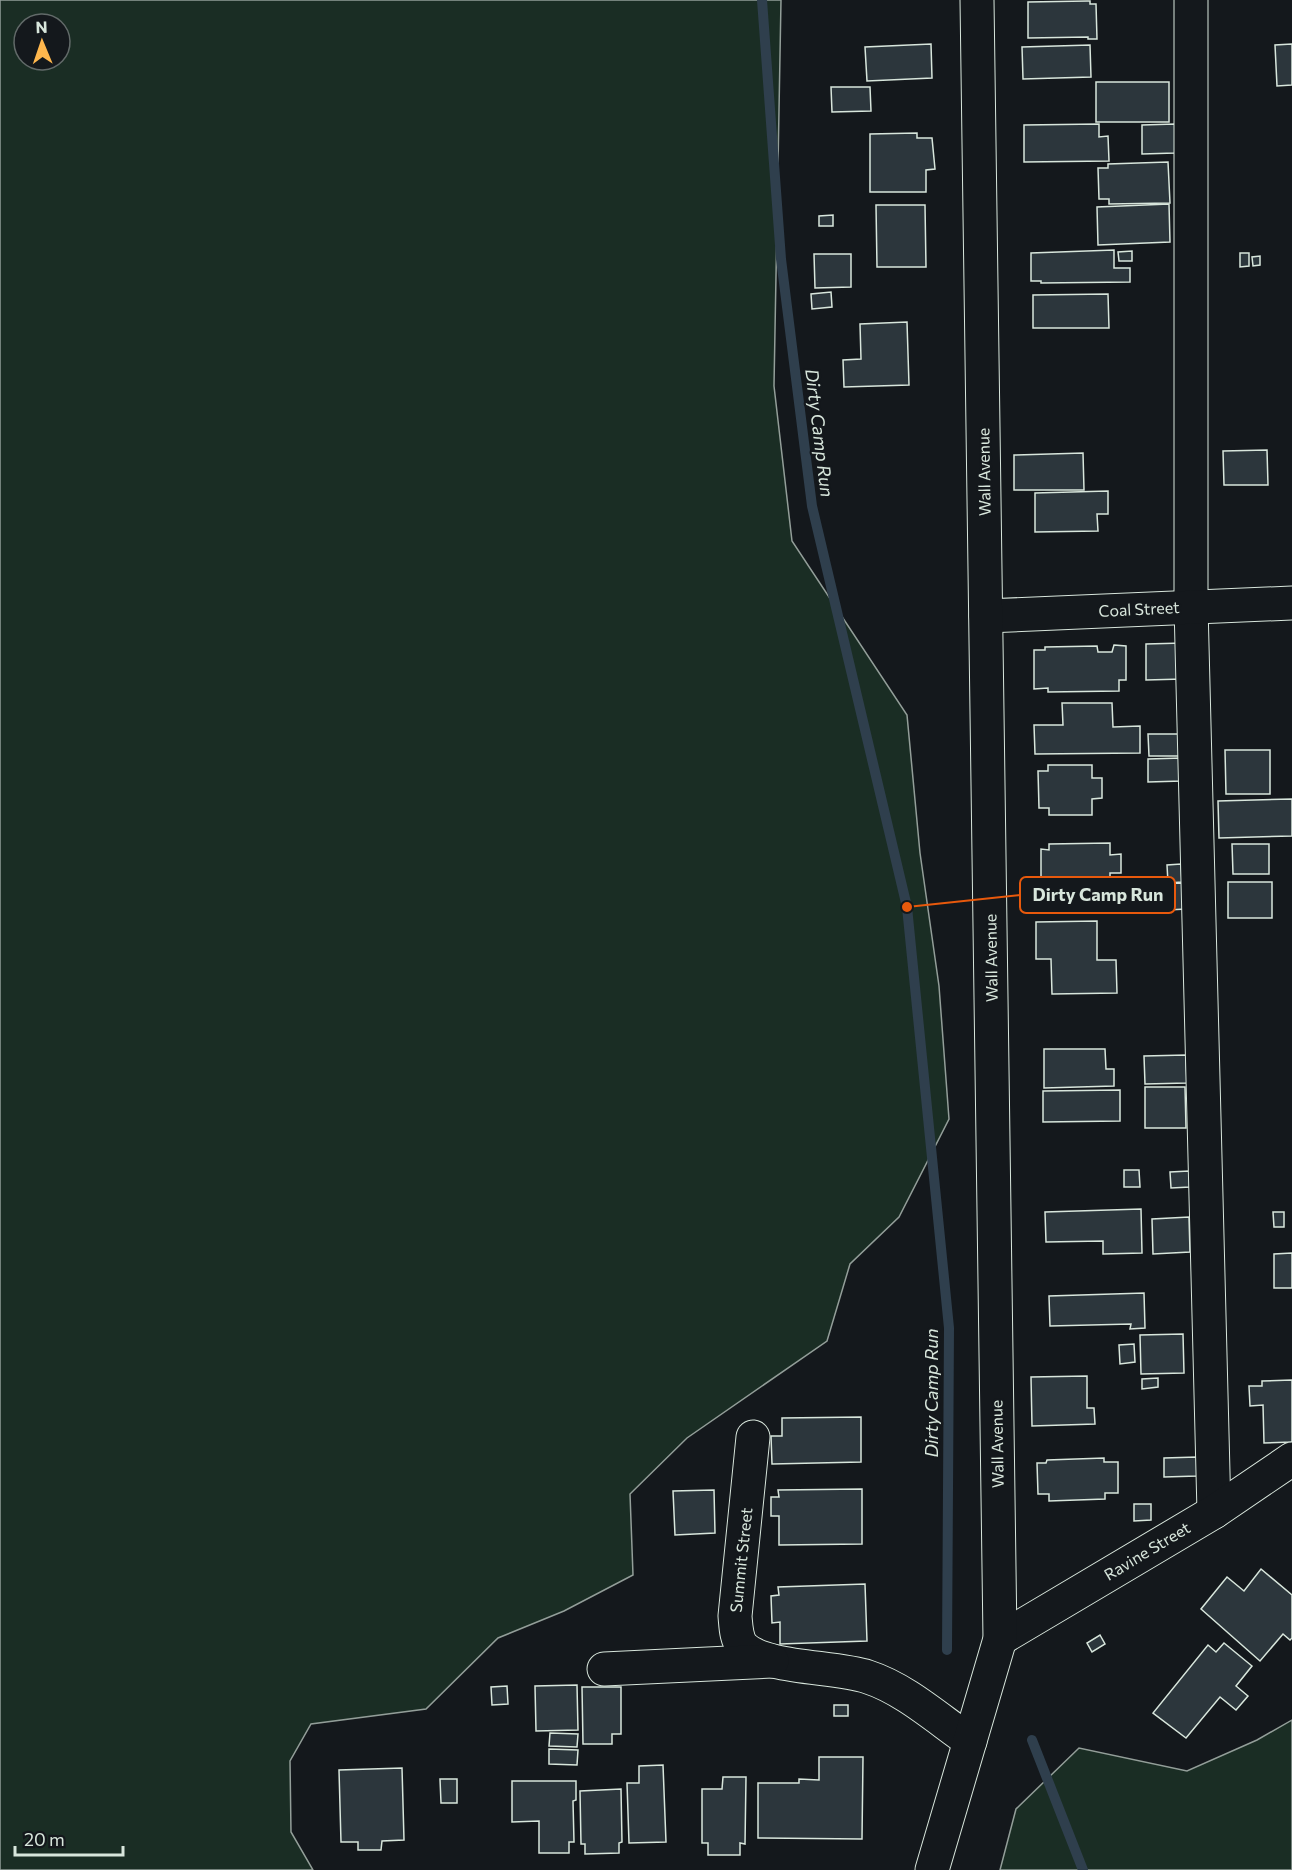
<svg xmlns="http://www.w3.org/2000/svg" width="1292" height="1870" font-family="Commissioner,sans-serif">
<rect width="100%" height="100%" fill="#14181c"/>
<g fill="#1a2d24" stroke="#939e99" stroke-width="1.5" fill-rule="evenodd">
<path d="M0 0H781L774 386 792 541 907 715 920 853 939 986 949 1119 899 1217 850 1264 827 1341 687 1438 630 1494 633 1575 564 1611 498 1638 426 1709 311 1724 290 1761 291 1832 313 1870H0ZM24 24H60V60H24Z"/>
<polygon points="1292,1720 1292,1870 1000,1870 1016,1809 1079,1748 1187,1771 1257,1740"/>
</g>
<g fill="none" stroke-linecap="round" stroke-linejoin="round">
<g stroke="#2f3f4d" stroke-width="10">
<polyline points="762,0 781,259 812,506 907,907 949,1328 947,1650"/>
<polyline points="1032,1740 1083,1870"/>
</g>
</g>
<g fill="#2c363c" stroke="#d8e6dc" stroke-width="1.5">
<polygon points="1087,1 1090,1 1090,4 1096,4 1097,39 1088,39 1088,37 1028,38 1028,2"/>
<polygon points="931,44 932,78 867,81 865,47"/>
<polygon points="1292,44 1292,85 1277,86 1275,45"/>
<polygon points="1090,45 1091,77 1023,79 1022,47"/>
<rect x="1096" y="82" width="73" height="40"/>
<polygon points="831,87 870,87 871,111 832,112"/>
<polygon points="1099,124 1099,137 1108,136 1109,161 1024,162 1024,125"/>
<polygon points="1175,124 1175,153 1142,154 1142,125"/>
<polygon points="917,133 917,138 932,138 935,169 926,170 926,192 870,192 870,134"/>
<polygon points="1168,162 1170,203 1109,204 1109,199 1099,199 1098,168 1108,168 1108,164"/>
<polygon points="1169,204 1170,242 1098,245 1097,207"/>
<polygon points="876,205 925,205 926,267 877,267"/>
<polygon points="833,215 833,226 819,226 819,216"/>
<polygon points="1114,250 1114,268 1130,268 1130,282 1041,283 1041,281 1031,281 1031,253"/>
<polygon points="1132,251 1132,261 1119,261 1118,252"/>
<polygon points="1240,253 1249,253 1249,266 1240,267"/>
<polygon points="814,254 851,254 851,287 815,288"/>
<polygon points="1260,256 1260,265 1253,266 1252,257"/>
<polygon points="831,292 832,307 812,309 811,294"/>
<polygon points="1108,294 1109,328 1033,328 1033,295"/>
<polygon points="907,322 909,385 844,387 843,360 861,359 860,324"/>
<polygon points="1267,450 1268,485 1224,485 1223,451"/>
<polygon points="1083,453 1084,490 1014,490 1014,455"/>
<polygon points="1108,491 1108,514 1097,514 1098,531 1035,532 1035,493"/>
<polygon points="1183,643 1183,679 1146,680 1146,644"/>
<polygon points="1114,645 1126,646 1126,680 1119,680 1119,691 1048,692 1048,688 1034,689 1034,650 1045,650 1045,647 1097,646 1098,652 1112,652"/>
<polygon points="1062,703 1112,703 1113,727 1140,726 1140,753 1035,754 1034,725 1063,725"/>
<polygon points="1148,734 1179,734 1180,756 1149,756"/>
<polygon points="1225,750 1270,750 1270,794 1226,794"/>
<polygon points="1182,758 1182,781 1148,782 1148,759"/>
<polygon points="1048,765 1092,765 1092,778 1102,778 1102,798 1092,799 1092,815 1049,815 1049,808 1039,808 1038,771 1048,771"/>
<polygon points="1292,799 1292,836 1219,838 1218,801"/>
<polygon points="1110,843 1110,855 1121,854 1121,873 1110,873 1110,881 1050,882 1050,878 1041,877 1041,849 1049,850 1049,844"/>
<polygon points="1232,844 1269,844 1269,874 1233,874"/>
<polygon points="1181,864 1182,882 1168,883 1167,865"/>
<rect x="1228" y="882" width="44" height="36"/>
<polygon points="1185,883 1186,909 1148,911 1147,884"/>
<polygon points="1097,921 1097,960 1116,960 1117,993 1052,994 1051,959 1036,959 1036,922"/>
<polygon points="1044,1049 1105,1049 1106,1069 1114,1069 1114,1086 1044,1088"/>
<polygon points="1186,1055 1187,1083 1145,1084 1144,1056"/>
<polygon points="1145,1087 1185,1087 1186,1128 1145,1128"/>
<polygon points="1120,1090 1120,1121 1043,1122 1043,1091"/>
<polygon points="1124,1170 1139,1170 1140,1187 1124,1187"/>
<polygon points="1189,1171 1190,1187 1171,1188 1170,1172"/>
<polygon points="1141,1209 1142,1253 1103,1254 1103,1241 1046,1242 1045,1212"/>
<polygon points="1273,1212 1284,1212 1284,1227 1274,1227"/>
<polygon points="1189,1217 1190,1252 1153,1254 1152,1219"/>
<polygon points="1292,1253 1292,1288 1274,1288 1274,1254"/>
<polygon points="1144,1293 1145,1328 1130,1329 1131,1324 1050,1326 1049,1296"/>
<polygon points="1183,1334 1184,1373 1141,1374 1140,1335"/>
<polygon points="1134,1344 1135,1362 1120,1364 1119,1345"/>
<polygon points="1087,1376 1087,1408 1094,1408 1095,1424 1032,1426 1031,1377"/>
<polygon points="1158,1378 1158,1387 1142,1389 1142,1379"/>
<polygon points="1292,1380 1292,1442 1264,1443 1263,1405 1250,1406 1249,1386 1262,1386 1262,1381"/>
<polygon points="861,1417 861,1462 772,1464 771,1436 782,1436 782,1418"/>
<polygon points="1197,1457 1197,1476 1164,1477 1164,1458"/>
<polygon points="1104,1458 1104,1462 1118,1462 1118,1493 1105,1493 1105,1499 1049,1501 1049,1494 1038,1494 1037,1463 1046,1463 1047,1460"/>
<polygon points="862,1489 862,1544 779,1545 779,1516 771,1516 771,1497 779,1497 778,1490"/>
<polygon points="714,1490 715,1533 675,1535 673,1491"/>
<polygon points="1134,1504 1151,1504 1151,1520 1134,1521"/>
<polygon points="1261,1569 1292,1595 1292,1638 1290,1640 1283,1634 1260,1661 1201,1609 1227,1577 1244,1591"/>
<polygon points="865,1584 867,1641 780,1644 780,1622 772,1623 771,1596 779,1595 778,1587"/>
<polygon points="1100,1635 1105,1644 1092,1652 1087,1643"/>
<polygon points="1224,1643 1252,1666 1236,1686 1248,1696 1236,1710 1220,1697 1186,1738 1153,1713 1208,1645 1216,1652"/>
<polygon points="577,1685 578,1730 536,1731 535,1686"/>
<polygon points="507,1686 508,1704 492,1705 491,1687"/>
<polygon points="582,1687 621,1687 621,1734 612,1734 612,1744 583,1744"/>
<rect x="834" y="1705" width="14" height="11"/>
<polygon points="550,1733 578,1734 577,1747 549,1746"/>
<polygon points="549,1749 578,1750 577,1765 549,1764"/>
<polygon points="819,1757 863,1757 862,1839 758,1838 758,1783 799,1783 799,1779 819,1780"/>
<polygon points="663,1765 666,1842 629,1843 627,1783 639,1783 639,1766"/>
<polygon points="402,1768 404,1840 382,1841 381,1850 358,1850 358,1842 341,1842 339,1770"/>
<polygon points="723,1777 746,1777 745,1844 740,1843 740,1855 708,1855 708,1843 702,1843 702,1789 722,1789"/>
<polygon points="440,1779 457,1779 457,1803 441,1803"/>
<polygon points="512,1781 576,1781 576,1800 573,1801 574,1842 569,1842 569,1853 539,1853 539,1821 512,1822"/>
<polygon points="621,1789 622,1842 619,1843 619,1853 585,1854 585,1844 581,1844 580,1791"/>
</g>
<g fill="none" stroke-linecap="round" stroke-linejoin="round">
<defs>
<g id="minor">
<polyline points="1191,0 1191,606 1214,1512"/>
<polyline points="986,616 1292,603"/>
<path d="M753 1437 735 1616C736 1627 736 1639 743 1647 765 1669 835 1666 868 1677 905 1689 938 1719 970 1741"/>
<polyline points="1000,1639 1214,1512 1292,1459"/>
<polyline points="604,1669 772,1661"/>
<polyline points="932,1870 1000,1639 977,0"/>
</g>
</defs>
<use href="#minor" stroke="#d8e6dc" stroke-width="35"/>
<use href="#minor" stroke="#14181c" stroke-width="33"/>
</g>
<g text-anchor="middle" stroke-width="4.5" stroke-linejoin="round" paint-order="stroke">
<g font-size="16" fill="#d8e6dc" stroke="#14181c">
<text transform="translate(984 472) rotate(-91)" y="6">Wall Avenue</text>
<text transform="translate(1139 609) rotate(-3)" y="6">Coal Street</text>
<text transform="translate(991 958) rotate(-91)" y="6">Wall Avenue</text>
<text transform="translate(997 1444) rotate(-91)" y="6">Wall Avenue</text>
<text transform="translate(1147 1551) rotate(-31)" y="6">Ravine Street</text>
<text transform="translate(741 1560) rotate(-84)" y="6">Summit Street</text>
</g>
<g font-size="18" font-style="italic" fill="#d8e6dc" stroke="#14181c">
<text transform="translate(819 433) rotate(83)" y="6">Dirty Camp Run</text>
<text transform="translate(932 1393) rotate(-90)" y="6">Dirty Camp Run</text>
</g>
</g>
<path fill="none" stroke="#e8590c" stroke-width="2" d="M907 907L1020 895"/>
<circle fill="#e8590c" stroke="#14181c" stroke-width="2" cx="907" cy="907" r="6"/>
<rect fill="#14181c" stroke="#e8590c" stroke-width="2" x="1020" y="877" width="155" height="36" rx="6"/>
<g font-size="18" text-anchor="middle" font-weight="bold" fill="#d8e6dc">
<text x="1098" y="901">Dirty Camp Run</text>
</g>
<g transform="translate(42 42) rotate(358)"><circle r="28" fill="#14181c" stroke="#626a69" stroke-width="1.5"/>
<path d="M0-4.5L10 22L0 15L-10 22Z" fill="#ffb74d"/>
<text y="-9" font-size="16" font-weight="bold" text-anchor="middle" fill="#d8e6dc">N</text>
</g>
<path d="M15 1846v9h108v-9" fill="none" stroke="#d8e6dc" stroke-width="3"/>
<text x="24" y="1846" font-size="18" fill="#d8e6dc" stroke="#14181c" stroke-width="4.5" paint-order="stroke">20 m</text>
</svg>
